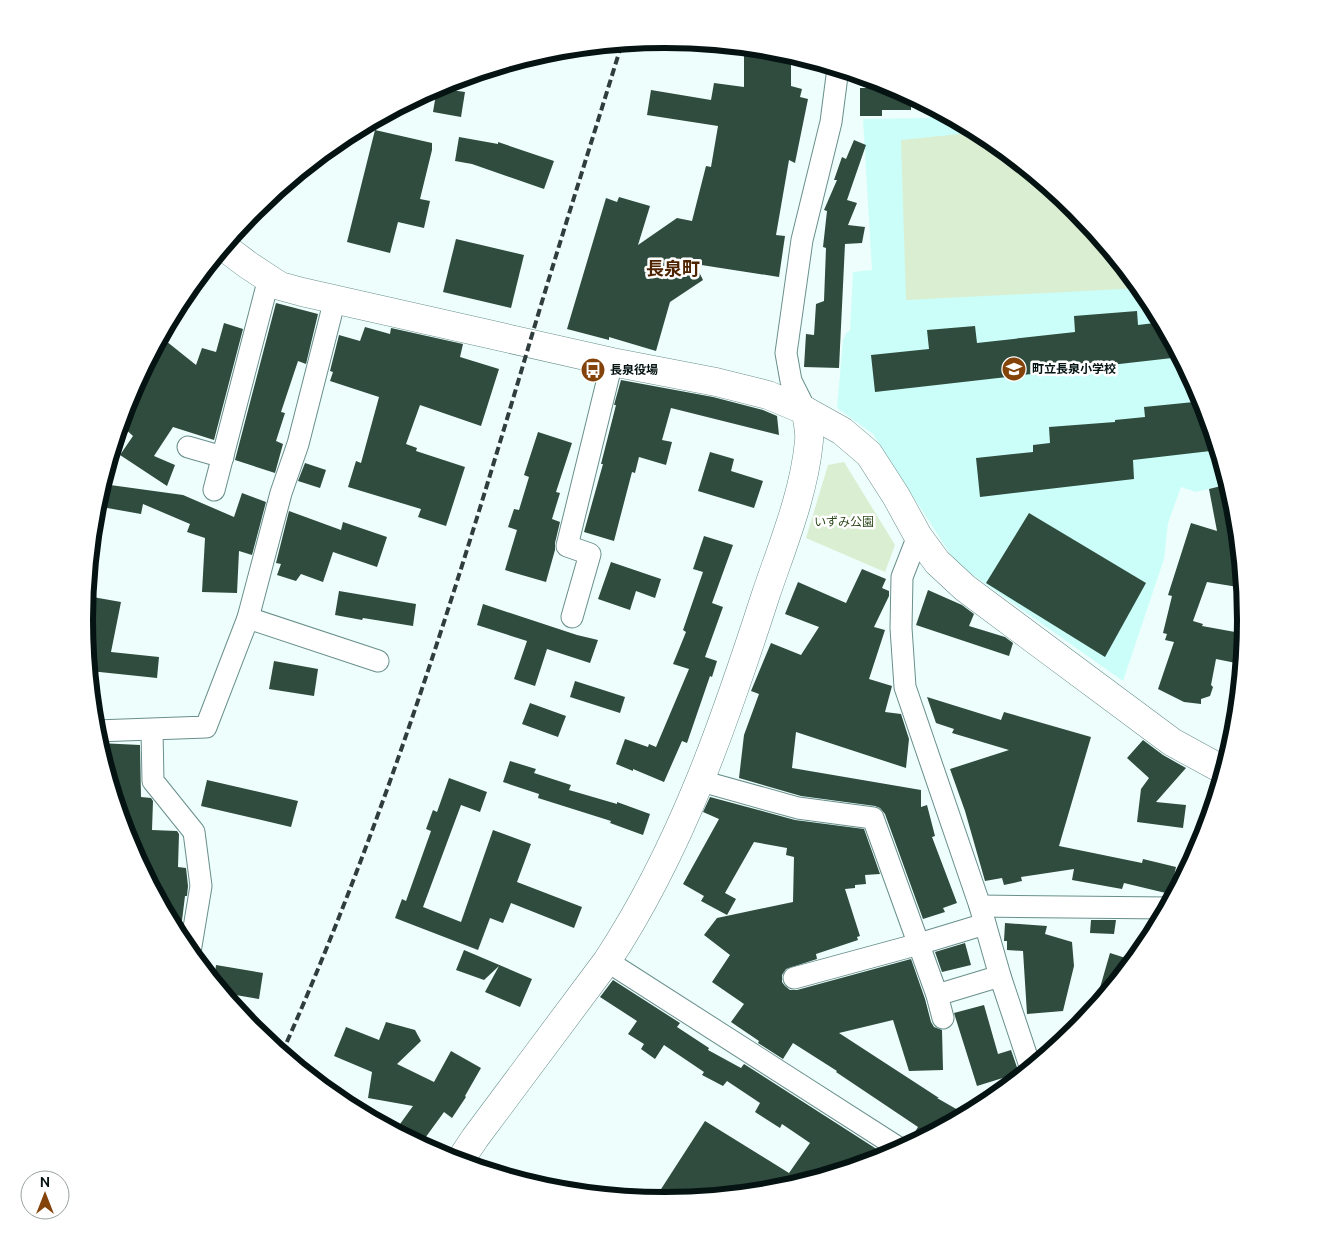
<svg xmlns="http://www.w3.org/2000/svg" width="1332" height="1240" font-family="Ubuntu,'Noto Sans JP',sans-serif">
<rect width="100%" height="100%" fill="#eefefc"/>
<polygon fill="#cbfef9" points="929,105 989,137 1077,209 1149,297 1203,398 1229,484 1196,492 1181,487 1168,523 1164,559 1123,681 956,563 873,434 837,408 843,340 847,332 850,331 853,272 872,270 863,119 929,118"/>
<g fill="#daeed1">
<polygon points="980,132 989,137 1077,209 1141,288 906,300 901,140"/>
<polygon points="844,462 895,545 885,572 806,538 828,465"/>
</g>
<g fill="#2f4c3e">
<polygon points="744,46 780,50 791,53 791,86 802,89 800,97 808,99 795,163 789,160 776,235 785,236 779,277 695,264 703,280 670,302 656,351 609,337 609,340 567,329 606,198 617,202 619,197 650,206 638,245 677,218 692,221 706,166 711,167 718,126 647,115 651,90 711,100 714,83 744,87"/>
<polygon points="437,88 465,92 461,117 433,112"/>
<polygon points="860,88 898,88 911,95 911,110 882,110 882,116 860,116"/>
<polygon points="375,130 432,143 432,150 420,199 430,201 424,228 398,222 390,253 347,242"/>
<polygon points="459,137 498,144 498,142 554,161 544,189 472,164 455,161"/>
<polygon points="854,140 866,145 847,200 857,203 848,225 865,227 862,243 845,244 839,368 804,367 806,334 814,335 816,304 824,301 826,248 823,247 827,211 824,210 837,180 834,180 842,157 846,159"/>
<polygon points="456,239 524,255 511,308 443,292"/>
<polygon points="276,303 318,314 306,364 298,361 281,412 285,413 276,441 283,444 275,473 235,460"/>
<polygon points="1137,311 1138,325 1163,322 1181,357 875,392 871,355 929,349 927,330 975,326 977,343 1075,332 1074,316"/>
<polygon points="224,323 243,329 214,440 173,427 154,456 175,465 167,486 120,455 133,436 121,425 129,397 161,337 196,365 202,348 216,352"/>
<polygon points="365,327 390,334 391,328 463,344 460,357 499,369 481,426 420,405 406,444 417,448 416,451 465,467 446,526 418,517 421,509 348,487 356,461 361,463 379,397 330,381 333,372 330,371 339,335 360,341"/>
<polygon points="621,380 713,397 763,410 777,416 779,435 671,408 662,440 672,442 666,465 639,457 635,473 632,472 614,541 584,532 603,464 601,464 616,405 614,405"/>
<polygon points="1204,401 1219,450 1133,460 1134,479 980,497 976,458 1033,452 1033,445 1050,443 1049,427 1115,422 1115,420 1145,417 1144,407"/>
<polygon points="538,432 572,443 556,492 560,493 552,519 560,522 555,543 555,550 546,582 505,570 517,530 508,527 514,509 519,510 529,477 524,475"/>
<polygon points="710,452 734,459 731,471 763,481 754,508 698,491"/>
<polygon points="305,463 326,470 320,488 298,481"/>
<polygon points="103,484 183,495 234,517 242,493 266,502 252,555 239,551 237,593 202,592 205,538 187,532 190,524 143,504 141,514 96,506"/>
<polygon points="1229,484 1237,512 1244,588 1207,582 1193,621 1203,624 1202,626 1246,634 1243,660 1237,659 1236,663 1216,659 1211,685 1213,687 1210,696 1201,699 1201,704 1184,702 1158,689 1174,642 1165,640 1167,634 1163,633 1172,596 1168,595 1191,523 1217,531 1209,489"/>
<polygon points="289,511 341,530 343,522 387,537 377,567 333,552 323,582 301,574 296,581 277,575 281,564 276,563"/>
<polygon points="1029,513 1146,583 1105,657 986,583"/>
<polygon points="704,536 733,545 712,603 723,607 705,657 717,661 712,677 710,676 687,743 682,741 664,782 633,769 633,771 616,764 625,739 648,747 649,744 656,747 689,669 673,664 686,632 683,630 703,572 693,569"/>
<polygon points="611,562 661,579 655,598 636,591 630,610 598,599"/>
<polygon points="862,569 886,579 882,588 889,591 889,596 874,627 885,630 869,679 892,686 885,712 901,714 909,739 906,768 796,732 792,768 921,790 921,807 927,805 935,836 932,837 957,903 943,908 945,912 923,919 885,814 880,808 875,806 801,796 739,778 744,735 759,694 751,691 771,643 801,655 819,627 785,614 798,582 846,603"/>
<polygon points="928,590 962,605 974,614 969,626 1005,637 1013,643 1009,656 916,625"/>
<polygon points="339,591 416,604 413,626 363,618 362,620 335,615"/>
<polygon points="87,596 121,602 111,652 159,657 157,678 90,671 85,620"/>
<polygon points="483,604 577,635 598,640 590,663 547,649 535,686 514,679 527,641 477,625"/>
<polygon points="274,661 318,669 314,696 269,689"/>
<polygon points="575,681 625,697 620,713 570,697"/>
<polygon points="927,697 1001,720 1004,712 1091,737 1059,846 1142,863 1143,859 1176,867 1170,894 1124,883 1122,889 1072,880 1074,869 1021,877 1022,881 1004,885 1002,878 985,881 965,811 950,769 1009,750 952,733 954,729 936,723"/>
<polygon points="530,703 566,716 558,737 522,724"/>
<polygon points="1143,740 1163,755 1186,768 1156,802 1186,805 1183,828 1137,822 1141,789 1149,778 1127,758"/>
<polygon points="99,743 140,745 141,797 151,798 153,801 152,830 177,831 179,834 178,867 186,868 188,886 187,896 185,896 180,937 129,842"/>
<polygon points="510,761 536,769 534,773 571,785 569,790 617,804 617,802 650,814 643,835 610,823 611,821 538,798 539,794 503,782"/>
<polygon points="449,778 487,792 480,812 461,805 423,907 461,922 493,830 531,844 517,882 582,907 574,928 511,903 503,923 490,918 478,950 395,918 402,899 406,901 431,831 426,829 433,810 437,812"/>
<polygon points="207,780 298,801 291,827 201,806"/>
<polygon points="710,797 795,820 864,829 880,874 865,875 866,884 855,885 855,888 845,889 860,936 857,937 858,940 816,954 817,959 786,969 782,975 782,982 785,986 790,990 797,990 911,959 925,999 931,1022 934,1027 942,1030 943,1070 909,1071 893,1020 839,1033 939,1098 937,1098 958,1110 958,1120 913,1144 910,1140 918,1127 836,1072 837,1071 793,1043 783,1059 758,1043 759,1041 731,1022 744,1004 712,982 730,955 704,935 717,918 793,902 794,857 786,855 787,848 754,842 725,893 736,899 727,915 701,901 704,896 683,884 719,819 703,812"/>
<polygon points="1091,920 1116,920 1114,934 1090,933"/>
<polygon points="1005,923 1047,926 1045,934 1072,942 1074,966 1063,1011 1027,1014 1023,951 1007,950 1007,941 1004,941"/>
<polygon points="965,943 971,965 942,972 935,952"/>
<polygon points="464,950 532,979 520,1007 485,992 499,966 484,980 456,970"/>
<polygon points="1110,953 1135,961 1093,1012"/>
<polygon points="216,965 263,973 259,999 224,993 214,980"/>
<polygon points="613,980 680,1023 677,1027 709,1048 708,1050 741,1068 744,1064 889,1157 779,1190 666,1201 654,1200 705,1121 789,1173 810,1143 782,1124 780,1128 755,1112 760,1103 727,1081 723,1086 702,1075 704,1072 664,1045 655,1059 641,1049 644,1044 628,1034 637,1021 600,997"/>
<polygon points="984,1005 998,1054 1011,1050 1019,1073 977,1086 954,1013"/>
<polygon points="386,1022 415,1030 421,1041 397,1064 434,1082 451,1051 481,1068 465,1096 466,1097 452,1118 444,1112 420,1145 395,1131 413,1106 368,1098 372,1072 334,1056 346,1027 379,1040"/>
</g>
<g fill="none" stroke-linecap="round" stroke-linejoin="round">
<defs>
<g id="street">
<polyline points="806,411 791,381 786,353 802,240 831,122 838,68"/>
<polyline points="188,447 223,457"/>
<polyline points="214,490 269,278"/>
<polyline points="918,536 902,577 901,628 905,687 980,906 1000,976 1031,1069"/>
<polyline points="572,617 590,554 567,546 612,362"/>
<polyline points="248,618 378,661"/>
<polyline points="152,730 153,781 194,832 201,886 190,952"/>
<polyline points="96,731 206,727 248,618 281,493 298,444 335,299"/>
<polyline points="701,781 798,808 873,818 937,995 943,1018"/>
<polyline points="980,906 1168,908"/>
<polyline points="607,961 902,1150"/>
<polyline points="794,978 919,944 985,924"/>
<polyline points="937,995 1000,976"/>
</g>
<g id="secondary">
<polyline points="224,247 248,265 280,286 302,292 612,362 716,382 768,395 806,411 842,431 869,454 896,496 918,536 937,562 965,588 1172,742 1225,771"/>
<path d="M459 1162 475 1138 607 961C681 849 725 721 766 594 783 544 804 494 809 441 810 431 807 421 806 411"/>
</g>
</defs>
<use href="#street" stroke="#698f8c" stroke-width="23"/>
<use href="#secondary" stroke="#698f8c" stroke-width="29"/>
<use href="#street" stroke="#fff" stroke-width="21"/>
<use href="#secondary" stroke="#fff" stroke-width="28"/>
<path stroke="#2f3e3d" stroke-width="4" stroke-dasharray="8 4" stroke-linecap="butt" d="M282 1053C384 824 458 585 529 345 559 244 591 144 622 43"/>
</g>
<defs>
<symbol id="school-disc" viewBox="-11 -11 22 22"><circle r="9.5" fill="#83430a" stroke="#fff"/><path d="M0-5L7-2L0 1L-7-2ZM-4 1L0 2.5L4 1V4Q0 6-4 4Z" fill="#fff"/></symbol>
<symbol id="bus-disc" viewBox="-11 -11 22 22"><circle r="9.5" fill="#83430a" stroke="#fff"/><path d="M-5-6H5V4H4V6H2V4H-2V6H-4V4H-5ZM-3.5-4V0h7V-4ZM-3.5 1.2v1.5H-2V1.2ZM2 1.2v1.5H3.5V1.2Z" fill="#fff"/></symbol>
</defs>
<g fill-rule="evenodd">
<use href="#school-disc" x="1000" y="355" width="28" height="28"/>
<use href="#bus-disc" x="579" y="356" width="28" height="28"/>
</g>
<g text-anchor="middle" stroke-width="5" stroke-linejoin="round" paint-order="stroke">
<g font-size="12" font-weight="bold" fill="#051413" stroke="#fff" text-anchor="start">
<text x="1032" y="373">町立長泉小学校</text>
<text x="610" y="374">長泉役場</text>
</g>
<g font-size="12" fill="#2c491a" stroke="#fff">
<text x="844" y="526">いずみ公園</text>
</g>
<g font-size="18" font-weight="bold" fill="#4f2400" stroke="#fff">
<text x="673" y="275">長泉町</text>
</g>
</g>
<path d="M0 0H1332V1240H0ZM93 620a572 572 0 1 1 1144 0a572 572 0 1 1-1144 0Z" fill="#fff" fill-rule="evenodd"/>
<path fill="none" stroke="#051413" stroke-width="6" d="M93 620a572 572 0 1 1 1144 0a572 572 0 1 1-1144 0Z"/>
<g transform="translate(45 1195)"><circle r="24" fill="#ffffff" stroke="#9ba1a1"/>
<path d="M0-4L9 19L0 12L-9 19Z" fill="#83430a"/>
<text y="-8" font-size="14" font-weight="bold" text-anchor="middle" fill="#051413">N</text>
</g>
</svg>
